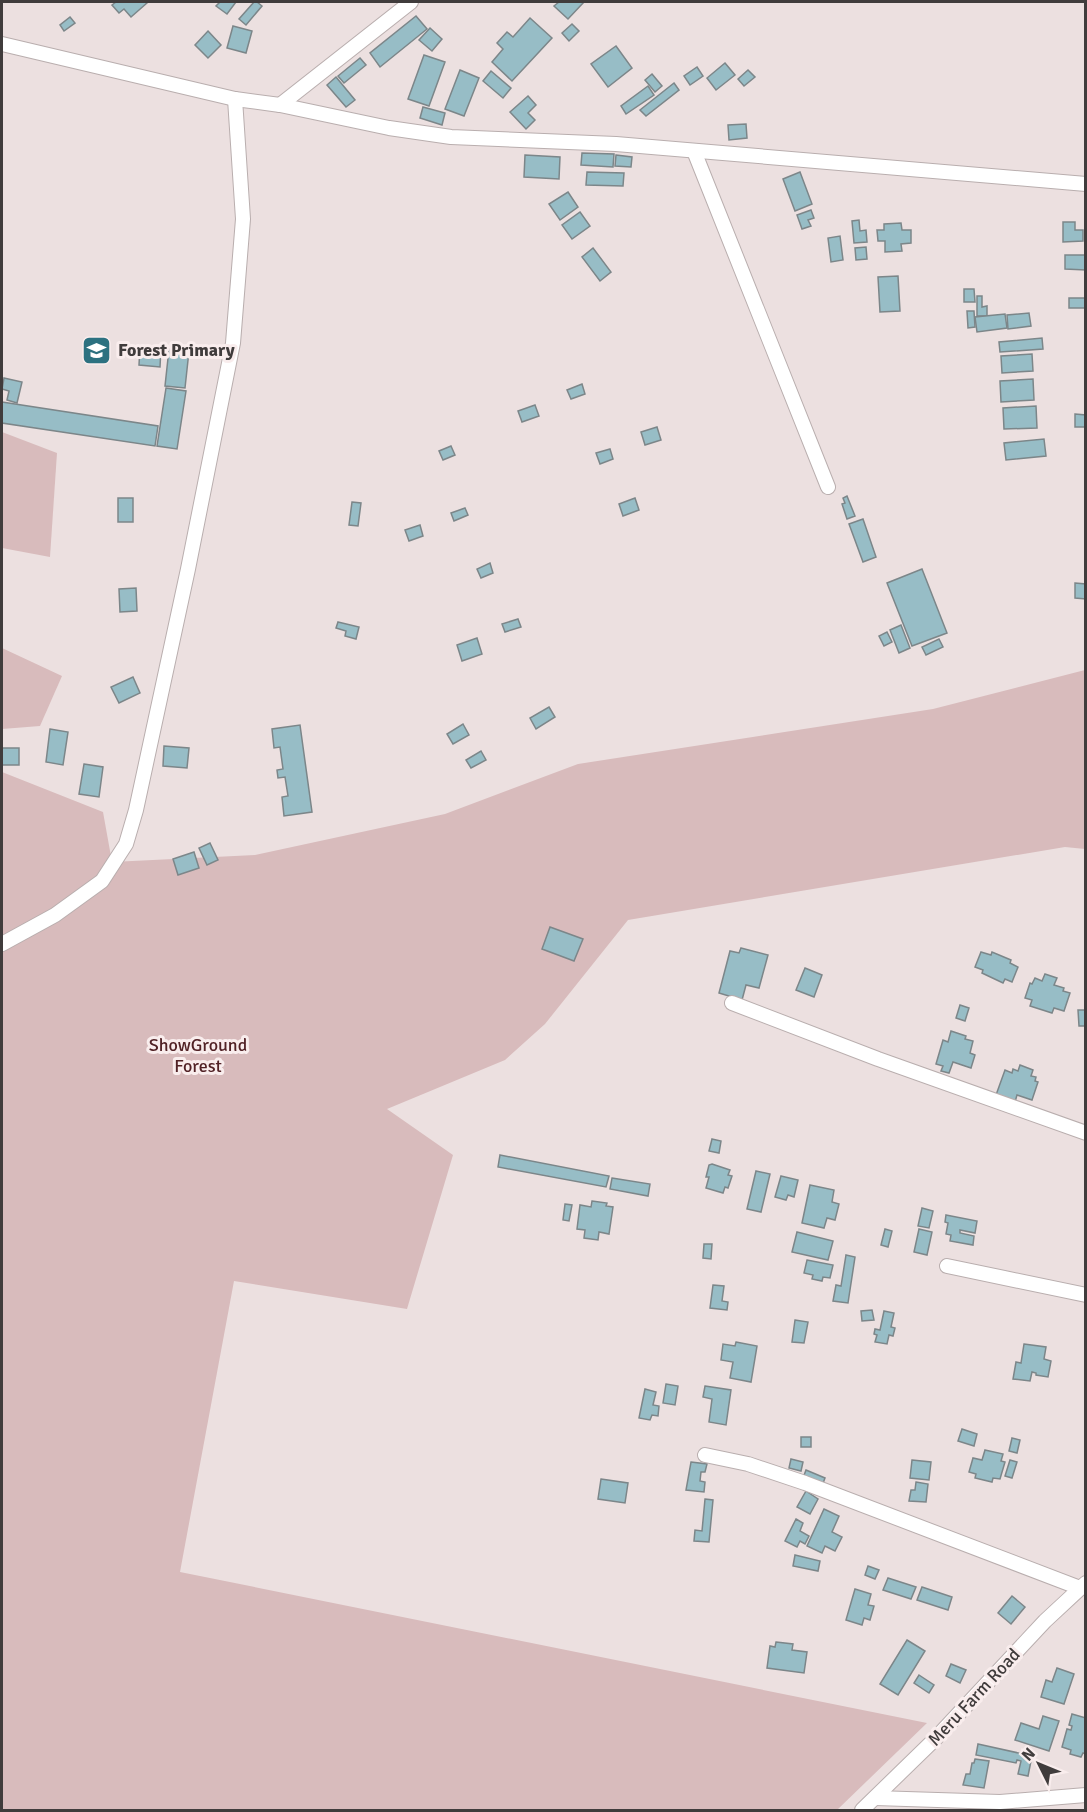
<svg xmlns="http://www.w3.org/2000/svg" width="1087" height="1812" font-family="Signika,sans-serif">
<rect width="100%" height="100%" fill="#ece0e0"/>
<g fill="#d8bbbc">
<polygon points="2,432 57,453 50,557 2,548"/>
<polygon points="2,648 62,676 40,726 2,729"/>
<polygon points="1085,670 1085,849 1065,847 628,920 545,1024 505,1060 387,1109 453,1155 407,1309 234,1281 180,1572 927,1723 837,1810 2,1810 2,772 103,812 112,862 255,855 445,814 578,764 933,709"/>
</g>
<g fill="#97bdc6" stroke="#7c8689" stroke-width="1.5">
<polygon points="116,2 145,2 147,3 131,17 124,9 119,13 112,5"/>
<polygon points="220,2 236,2 227,14 216,6"/>
<polygon points="254,2 257,2 262,6 246,25 239,19"/>
<polygon points="559,2 584,2 568,19 554,6"/>
<polygon points="416,16 427,29 380,67 370,53"/>
<polygon points="70,17 75,23 64,31 60,25"/>
<polygon points="530,18 552,38 512,81 492,62 503,49 497,43 507,32 513,37"/>
<polygon points="572,24 579,31 569,41 562,33"/>
<polygon points="233,26 252,31 246,53 227,48"/>
<polygon points="430,28 442,39 432,51 419,40"/>
<polygon points="208,31 221,45 208,58 195,45"/>
<polygon points="616,46 632,68 608,87 591,64"/>
<polygon points="424,55 445,62 429,106 408,99"/>
<polygon points="360,58 366,65 344,83 338,76"/>
<polygon points="725,63 735,75 716,90 707,78"/>
<polygon points="697,67 703,76 690,85 684,76"/>
<polygon points="460,70 479,78 464,116 445,109"/>
<polygon points="748,70 755,77 744,86 738,79"/>
<polygon points="491,71 511,88 503,98 483,81"/>
<polygon points="652,74 662,86 655,92 645,80"/>
<polygon points="336,77 355,100 346,107 327,85"/>
<polygon points="674,83 679,90 646,116 640,110"/>
<polygon points="648,86 654,95 626,114 621,106"/>
<polygon points="528,96 536,105 528,113 535,120 526,129 510,112"/>
<polygon points="423,107 445,113 442,125 420,118"/>
<polygon points="746,124 747,138 729,140 728,125"/>
<polygon points="582,153 614,154 613,167 581,165"/>
<polygon points="525,155 560,157 559,179 524,177"/>
<polygon points="616,155 632,157 631,167 615,166"/>
<polygon points="587,172 624,173 623,186 586,185"/>
<polygon points="800,172 812,204 795,211 783,179"/>
<polygon points="568,192 578,207 560,220 549,204"/>
<polygon points="811,210 814,218 808,220 811,226 802,229 797,215"/>
<polygon points="580,212 590,226 572,239 562,225"/>
<polygon points="859,220 860,231 866,230 867,242 854,243 852,221"/>
<polygon points="1063,222 1075,222 1075,230 1083,230 1083,241 1063,242"/>
<polygon points="901,223 902,230 911,230 911,243 901,244 902,251 885,252 885,241 878,241 877,230 884,230 884,224"/>
<polygon points="840,236 843,260 831,262 828,238"/>
<polygon points="866,247 867,259 856,260 855,248"/>
<polygon points="593,248 611,272 600,281 582,257"/>
<polygon points="1065,255 1086,255 1086,270 1065,269"/>
<polygon points="898,276 900,311 880,312 878,277"/>
<polygon points="964,289 974,289 975,302 964,302"/>
<polygon points="977,296 982,296 982,307 987,306 987,316 977,316"/>
<rect x="1069" y="298" width="17" height="10"/>
<polygon points="967,311 974,311 975,327 968,328"/>
<polygon points="1029,313 1031,326 1008,329 1007,315"/>
<polygon points="1005,314 1007,328 977,332 975,317"/>
<polygon points="1042,338 1043,349 1000,352 999,342"/>
<polygon points="140,346 161,347 160,367 139,365"/>
<polygon points="169,349 189,351 185,388 165,386"/>
<polygon points="1032,354 1033,371 1002,373 1001,356"/>
<polygon points="4,378 22,382 17,403 7,400 9,391 2,389"/>
<polygon points="1033,379 1034,400 1001,402 1000,381"/>
<polygon points="582,384 585,394 571,399 567,390"/>
<polygon points="166,388 186,391 177,449 157,446"/>
<polygon points="2,402 158,426 155,446 2,423"/>
<polygon points="535,405 539,416 522,422 518,411"/>
<polygon points="1036,406 1037,428 1004,429 1003,408"/>
<polygon points="1075,414 1086,415 1086,427 1075,427"/>
<polygon points="657,427 661,440 645,445 641,432"/>
<polygon points="1044,439 1046,456 1006,460 1004,443"/>
<polygon points="451,446 455,455 443,460 439,451"/>
<polygon points="610,449 613,459 600,464 596,453"/>
<polygon points="847,496 855,516 847,519 842,504 845,503 843,498"/>
<rect x="118" y="498" width="15" height="24"/>
<polygon points="635,498 639,510 623,516 619,504"/>
<polygon points="352,502 361,503 358,526 349,525"/>
<polygon points="465,508 468,515 454,521 451,513"/>
<polygon points="863,519 876,557 863,562 849,524"/>
<polygon points="420,525 423,536 409,541 405,530"/>
<polygon points="490,563 493,573 481,578 477,569"/>
<polygon points="922,569 947,633 912,646 887,583"/>
<polygon points="1075,583 1086,584 1086,599 1075,598"/>
<polygon points="136,588 137,611 120,612 119,589"/>
<polygon points="518,619 521,627 505,632 502,624"/>
<polygon points="338,622 359,627 356,639 345,636 346,631 336,628"/>
<polygon points="901,625 910,648 899,653 890,630"/>
<polygon points="887,632 892,642 884,646 879,636"/>
<polygon points="477,638 482,654 462,661 457,645"/>
<polygon points="939,639 943,647 926,655 922,647"/>
<polygon points="133,677 140,693 119,703 111,687"/>
<polygon points="549,707 555,717 536,729 530,718"/>
<polygon points="463,724 469,735 453,744 447,734"/>
<polygon points="300,725 312,812 284,816 282,797 288,796 285,777 278,778 277,770 283,769 280,747 274,748 272,729"/>
<polygon points="50,729 68,732 63,765 46,762"/>
<polygon points="164,746 189,748 187,768 163,766"/>
<rect x="2" y="748" width="17" height="17"/>
<polygon points="481,751 486,760 471,768 466,760"/>
<polygon points="84,764 103,767 99,797 79,794"/>
<polygon points="210,843 218,860 207,865 199,848"/>
<polygon points="194,852 199,868 178,875 173,859"/>
<polygon points="550,927 583,939 574,961 542,949"/>
<polygon points="741,948 768,955 759,988 746,985 742,1000 719,993 730,951 739,953"/>
<polygon points="981,952 991,955 992,952 1011,960 1010,963 1018,967 1012,982 1005,979 1003,983 982,973 983,970 975,967"/>
<polygon points="805,968 822,975 814,997 796,990"/>
<polygon points="1045,974 1057,978 1054,985 1064,988 1063,991 1070,993 1064,1011 1054,1008 1052,1013 1030,1006 1032,1000 1025,998 1030,983 1032,984 1035,978 1042,981"/>
<polygon points="960,1005 969,1008 965,1021 956,1018"/>
<polygon points="1078,1010 1086,1010 1086,1026 1079,1026"/>
<polygon points="951,1031 966,1036 965,1039 973,1041 970,1053 975,1055 971,1068 953,1062 949,1073 941,1071 943,1066 936,1064 943,1040 948,1042"/>
<polygon points="1020,1065 1033,1070 1031,1076 1036,1077 1035,1081 1038,1082 1032,1100 1017,1095 1015,1102 996,1095 1005,1070 1012,1073 1013,1069 1018,1071"/>
<polygon points="712,1139 721,1141 719,1153 709,1151"/>
<polygon points="500,1155 609,1176 606,1187 498,1167"/>
<polygon points="712,1164 730,1170 728,1175 732,1176 728,1188 725,1187 723,1193 706,1188 709,1177 706,1177 709,1165"/>
<polygon points="756,1171 770,1174 761,1212 747,1209"/>
<polygon points="781,1176 798,1180 794,1197 788,1195 786,1200 775,1197"/>
<polygon points="612,1178 650,1184 648,1196 610,1189"/>
<polygon points="810,1185 834,1190 832,1202 839,1204 835,1220 827,1218 824,1228 802,1223"/>
<polygon points="592,1201 607,1203 606,1206 613,1207 609,1234 599,1232 598,1240 584,1238 585,1230 577,1229 580,1205 591,1207"/>
<polygon points="565,1204 572,1205 569,1221 563,1220"/>
<polygon points="922,1208 933,1211 929,1228 918,1226"/>
<polygon points="946,1215 977,1221 975,1233 960,1230 960,1233 974,1236 973,1245 950,1241 951,1235 946,1234 948,1223 945,1222"/>
<polygon points="885,1229 892,1231 888,1247 881,1245"/>
<polygon points="919,1229 932,1232 927,1255 914,1252"/>
<polygon points="797,1232 833,1241 828,1260 792,1252"/>
<polygon points="704,1244 712,1244 711,1259 703,1258"/>
<polygon points="846,1255 855,1257 848,1303 833,1301 836,1285 841,1286"/>
<polygon points="807,1260 833,1265 830,1278 823,1277 822,1281 812,1279 813,1275 804,1273"/>
<polygon points="713,1285 724,1286 722,1301 728,1302 727,1310 710,1308"/>
<polygon points="872,1310 874,1320 862,1321 861,1311"/>
<polygon points="884,1311 894,1313 891,1327 895,1328 893,1336 889,1335 887,1344 875,1342 877,1335 874,1334 875,1329 880,1330"/>
<polygon points="795,1320 808,1322 804,1343 792,1342"/>
<polygon points="736,1342 757,1346 751,1382 730,1378 733,1362 721,1360 723,1344 735,1346"/>
<polygon points="1024,1344 1046,1347 1044,1359 1051,1361 1048,1377 1036,1375 1036,1373 1032,1372 1030,1381 1013,1379 1016,1362 1021,1363"/>
<polygon points="666,1384 678,1386 675,1405 663,1403"/>
<polygon points="705,1386 731,1390 726,1425 709,1422 712,1399 703,1397"/>
<polygon points="645,1389 656,1392 653,1405 659,1406 658,1416 652,1415 650,1420 639,1418"/>
<polygon points="962,1429 977,1434 974,1446 958,1441"/>
<rect x="801" y="1437" width="10" height="10"/>
<polygon points="1012,1438 1020,1440 1017,1453 1009,1451"/>
<polygon points="985,1450 1003,1454 1001,1461 1005,1462 1000,1479 993,1478 992,1482 975,1478 976,1474 969,1472 973,1458 982,1460"/>
<polygon points="791,1459 803,1462 801,1471 789,1468"/>
<polygon points="912,1460 931,1462 929,1480 910,1478"/>
<polygon points="1010,1460 1017,1462 1012,1478 1005,1476"/>
<polygon points="691,1462 707,1464 705,1472 701,1472 700,1481 705,1482 704,1492 686,1490"/>
<polygon points="806,1470 825,1478 822,1486 803,1478"/>
<polygon points="601,1479 628,1483 625,1503 598,1499"/>
<polygon points="916,1482 928,1484 926,1502 909,1501 911,1490 915,1490"/>
<polygon points="806,1491 818,1499 810,1514 797,1507"/>
<polygon points="705,1499 713,1500 709,1542 694,1541 695,1530 702,1531"/>
<polygon points="824,1509 839,1516 832,1532 842,1537 835,1551 825,1546 822,1553 807,1546"/>
<polygon points="796,1519 803,1523 800,1531 809,1536 805,1544 800,1541 797,1547 785,1541"/>
<polygon points="795,1555 820,1561 818,1571 793,1566"/>
<polygon points="868,1566 879,1570 875,1579 865,1575"/>
<polygon points="888,1578 916,1587 911,1599 883,1590"/>
<polygon points="922,1587 952,1597 948,1610 917,1600"/>
<polygon points="855,1589 871,1594 868,1605 874,1606 870,1620 864,1618 862,1625 846,1620"/>
<polygon points="1012,1596 1025,1607 1011,1624 998,1613"/>
<polygon points="907,1640 925,1651 898,1695 880,1684"/>
<polygon points="776,1642 793,1644 792,1650 807,1652 804,1673 767,1668 770,1646 775,1647"/>
<polygon points="951,1664 966,1670 960,1683 946,1676"/>
<polygon points="1057,1668 1074,1674 1064,1704 1041,1697 1046,1680 1052,1682"/>
<polygon points="919,1675 934,1685 929,1693 914,1683"/>
<polygon points="1072,1714 1086,1718 1086,1754 1083,1753 1081,1757 1070,1754 1071,1750 1062,1747 1067,1729 1071,1730 1072,1726 1069,1725"/>
<polygon points="1043,1716 1059,1721 1049,1751 1015,1740 1021,1723 1039,1729"/>
<polygon points="978,1744 1032,1756 1028,1776 1018,1774 1021,1761 1017,1760 1016,1763 976,1755"/>
<polygon points="975,1759 989,1761 984,1788 963,1785 966,1774 970,1774 972,1763 974,1763"/>
</g>
<g fill="none" stroke-linecap="round" stroke-linejoin="round">
<defs>
<g id="street">
<polyline points="2,44 235,99 280,105 389,128 451,137 616,144 1086,184"/>
<polyline points="280,105 411,2"/>
<polyline points="694,151 828,487"/>
<polyline points="2,944 55,915 102,881 126,844 136,810 188,569 233,343 243,219 235,99"/>
<polyline points="732,1003 878,1059 1086,1133"/>
<polyline points="947,1266 1086,1295"/>
<polyline points="705,1455 748,1464 805,1483 1080,1588"/>
<polyline points="875,1798 1000,1802 1086,1795"/>
<polyline points="862,1810 935,1739 1045,1621 1086,1583"/>
</g>
</defs>
<use href="#street" stroke="#b9aeae" stroke-width="16"/>
<use href="#street" stroke="#fff" stroke-width="14"/>
</g>
<defs>
<symbol id="school-square" viewBox="-11 -11 22 22"><rect x="-9" y="-9" width="18" height="18" rx="4" fill="#2c7180" stroke="#f9eded"/><path d="M0-5L7-2L0 1L-7-2ZM-4 1L0 2.5L4 1V4Q0 6-4 4Z" fill="#fff"/></symbol>
</defs>
<g fill-rule="evenodd">
<use href="#school-square" x="80" y="334" width="33" height="33"/>
</g>
<g text-anchor="middle" stroke-width="6" stroke-linejoin="round" paint-order="stroke">
<g font-size="18" font-weight="bold" fill="#403c3c" stroke="#f9eded" text-anchor="start">
<text x="118" y="356">Forest Primary</text>
</g>
<g font-size="18" fill="#512125" stroke="#f9eded">
<text x="198" y="1051">ShowGround<tspan x="198" dy="21">Forest</tspan></text>
</g>
<g font-size="18" fill="#403c3c" stroke="#f9eded">
<text transform="translate(974 1697) rotate(-47)" y="6">Meru Farm Road</text>
</g>
</g>
<rect width="1087" height="1812" fill="none" stroke="#403c3c" stroke-width="6"/>
<g transform="translate(1039 1764) rotate(313)" stroke="#f9eded" stroke-width="4.5" paint-order="stroke">
<path d="M0-4.5L10 22L0 15L-10 22Z" fill="#403c3c"/>
<text y="-9" font-size="16" font-weight="bold" text-anchor="middle" fill="#403c3c">N</text>
</g>
</svg>
